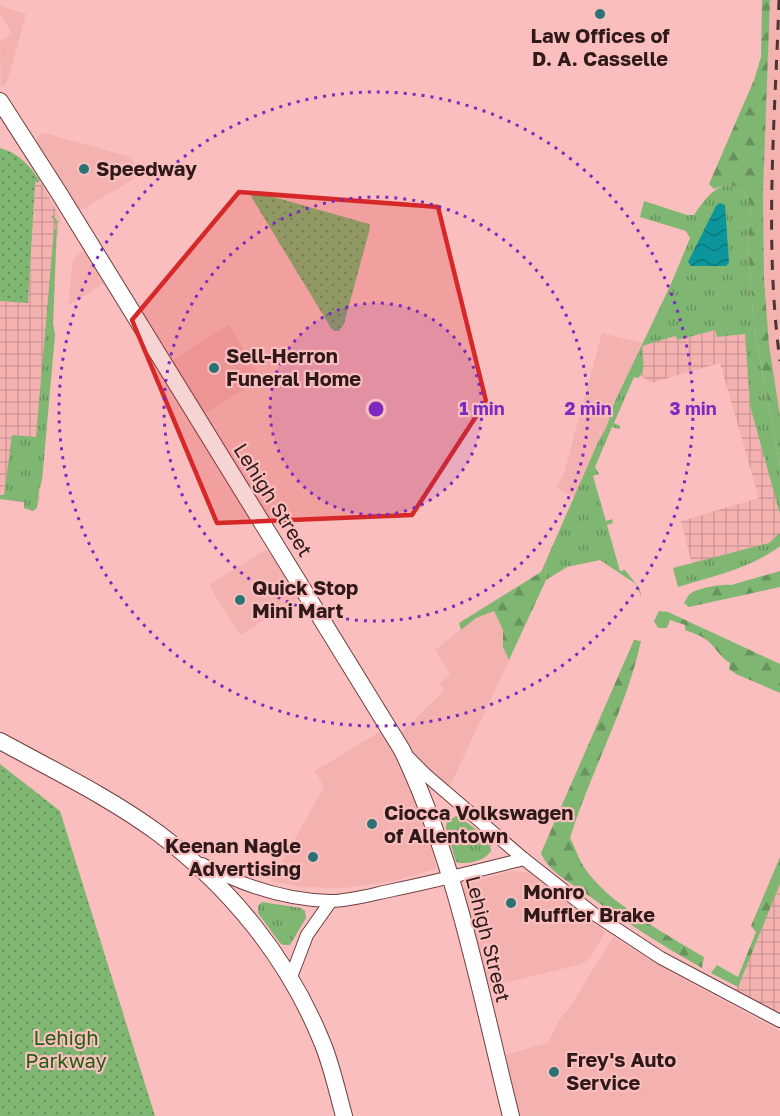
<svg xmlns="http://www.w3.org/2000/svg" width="780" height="1116" font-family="'Golos Text',sans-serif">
<defs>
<pattern id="industrial-grid" width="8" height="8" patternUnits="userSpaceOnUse" patternTransform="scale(1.5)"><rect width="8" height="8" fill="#f3b1b0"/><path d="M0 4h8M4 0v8" fill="none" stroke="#d19897"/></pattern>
<pattern id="grass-tufts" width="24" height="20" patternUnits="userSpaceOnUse" patternTransform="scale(1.5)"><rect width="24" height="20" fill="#7fb672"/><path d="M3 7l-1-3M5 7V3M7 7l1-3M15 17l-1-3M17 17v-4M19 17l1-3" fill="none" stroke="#68935d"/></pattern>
<pattern id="forest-firs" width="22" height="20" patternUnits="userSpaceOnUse" patternTransform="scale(1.5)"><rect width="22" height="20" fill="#7fb672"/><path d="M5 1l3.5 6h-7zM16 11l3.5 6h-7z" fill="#68935d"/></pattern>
<pattern id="park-dots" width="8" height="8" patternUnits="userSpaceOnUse" patternTransform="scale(1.5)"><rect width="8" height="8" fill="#7fb672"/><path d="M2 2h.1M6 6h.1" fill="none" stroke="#68935d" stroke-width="1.8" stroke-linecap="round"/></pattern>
<pattern id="water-waves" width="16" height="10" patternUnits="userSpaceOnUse" patternTransform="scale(1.5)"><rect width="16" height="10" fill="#0c959b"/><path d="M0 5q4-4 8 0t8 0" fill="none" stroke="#0c797e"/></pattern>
</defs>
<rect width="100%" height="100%" fill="#f9bebd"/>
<g fill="#f3b1b0">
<polygon points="770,0 780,0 780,416 769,345 764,278 763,193"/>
<polygon points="0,6 26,14 7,83 1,87 0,42 12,33 0,15"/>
<polygon points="44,133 130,157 139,171 138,176 85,208 78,209 37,143 37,137"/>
<polygon points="85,251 106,282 68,306 73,260 80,253"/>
<polygon points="229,325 261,379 206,413 202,412 171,361"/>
<polygon points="602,333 642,343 615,401 606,428 574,497 557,488 565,470"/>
<polygon points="265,550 270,552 299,598 240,635 210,587 211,584"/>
<polygon points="494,611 504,630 503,647 509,660 449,788 420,760 400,734 444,691 440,683 450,674 435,650 476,618"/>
<polygon points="381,731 404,774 415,799 430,838 436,866 435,869 393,881 344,888 301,887 271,881 324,787 315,771"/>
<polygon points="513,871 529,873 605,932 591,956 585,962 578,965 487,987 462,888 467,883"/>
<polygon points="613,937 673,974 780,1031 780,1116 520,1116 504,1055 548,1043 558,1022 572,1004"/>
</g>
<g fill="url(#industrial-grid)">
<polygon points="40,181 60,217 56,250 53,324 55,334 39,505 0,499 0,301 28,303 35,182"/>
<polygon points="715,330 717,337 745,334 750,406 780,514 780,533 769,543 692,564 681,521 759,498 720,363 651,383 641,376 643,370 642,345 676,336 678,340"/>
<polygon points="780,884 780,1014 736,990"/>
</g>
<g fill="url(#grass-tufts)">
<path d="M724 185 734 186 744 192 751 205 748 244 754 327 780 466V514L750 406 745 334 717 337 715 330 678 340 675 336 642 346C642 357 647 371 638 378L634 377 614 423 620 426 619 429 612 427 595 467 599 474 593 476 606 521 612 519 613 523 607 525 620 571 625 570 640 589 641 596 636 584 600 560 567 567 546 580 545 563 599 440 606 428 615 401 671 284 690 238 686 231 640 217 644 201 687 215H694C703 202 709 192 724 185Z"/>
<polygon points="53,215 57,221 53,324 55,334 42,481 39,489 37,508 33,511 24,508 24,502 0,499 0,495 4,495 12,435 36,437 54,230 56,228 54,219 51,217"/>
<path d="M780 533V546C750 569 713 576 678 587L673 568 769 543Z"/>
<path d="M456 816 460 817 490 841 491 851C485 861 467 865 456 862L446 828 447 821Z"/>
<polygon points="262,902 301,908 305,911 306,918 290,945 283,945 280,943 258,913 258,906"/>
</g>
<g fill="url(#forest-firs)">
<polygon points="762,0 770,0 763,193 764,278 769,345 780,416 780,466 754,327 748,244 751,205 744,192 734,186 724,185 714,189 709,184 754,80 761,57"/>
<polygon points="545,563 546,580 509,660 503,647 503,630 494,611 476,618 461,630 459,623 541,572"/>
<path d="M780 571V587L689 607 684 603C686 600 687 597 690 594 697 588 722 584 731 585Z"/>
<path d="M659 611 668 612 780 664V693L736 674 729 669 730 663C720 657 717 649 708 641 702 636 693 633 685 630V625L670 620 667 628H658L654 621Z"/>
<path d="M634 640 641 641C626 710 591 770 570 838 575 847 578 858 584 867 606 902 669 936 704 957L702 968C661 945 622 920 585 893 569 882 548 871 541 853Z"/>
<polygon points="780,857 780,884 738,987 711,973 717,965 738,977 756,932 751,926"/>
</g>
<g fill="url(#park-dots)">
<path d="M0 148C19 153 29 165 40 181L35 183 28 303 0 301Z"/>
<polygon points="256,192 369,224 370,228 344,324 339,331 334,331 331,328 252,198 251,195"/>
<polygon points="0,764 60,811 155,1116 0,1116"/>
</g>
<polygon fill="url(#water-waves)" points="720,203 725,205 729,263 726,266 691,266 688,262 716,206"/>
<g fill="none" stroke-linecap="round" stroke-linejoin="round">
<defs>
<g id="minor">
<polyline points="409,758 426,775 524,859 594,914 661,958 780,1021"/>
<path d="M202 864C241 885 285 900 330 901 351 901 373 894 393 890 437 881 480 870 524 859"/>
<polyline points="291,977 307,935 331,901"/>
</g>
<g id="major">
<path d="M0 101 59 193 402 750C457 865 480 993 511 1116"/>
<path d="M0 741C53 770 109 797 158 833 230 887 288 958 322 1042 332 1066 337 1091 344 1116"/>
</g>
</defs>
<use href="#minor" stroke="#6f3e3e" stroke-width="14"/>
<use href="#major" stroke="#6f3e3e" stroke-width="18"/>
<use href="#minor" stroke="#fff" stroke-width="12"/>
<use href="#major" stroke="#fff" stroke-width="16"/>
<path stroke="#4e3332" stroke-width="3" stroke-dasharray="10 10" stroke-linecap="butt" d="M779 0C775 120 764 242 780 361"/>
</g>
<path fill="#d62828" fill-opacity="0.2" stroke="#d62828" stroke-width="4.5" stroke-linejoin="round" d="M239 192 438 207 486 401 412 515 217 523 132 320Z"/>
<circle cx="376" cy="409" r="106" fill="#7b2cbf" fill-opacity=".12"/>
<g fill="none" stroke="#7b2cbf" stroke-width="3" stroke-dasharray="3 6">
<circle cx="376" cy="409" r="106"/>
<circle cx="376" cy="409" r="212"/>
<circle cx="376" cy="409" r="317"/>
</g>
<g fill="#297377" stroke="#f9bebd" stroke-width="2">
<circle cx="600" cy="14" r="6"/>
<circle cx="84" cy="169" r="6"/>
<circle cx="214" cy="368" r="6"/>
<circle cx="240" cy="600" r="6"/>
<circle cx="372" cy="824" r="6"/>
<circle cx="313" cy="857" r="6"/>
<circle cx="511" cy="903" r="6"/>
<circle cx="554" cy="1072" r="6"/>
</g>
<g text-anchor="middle" stroke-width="4.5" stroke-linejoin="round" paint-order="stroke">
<g font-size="20" font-weight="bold" fill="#2f1a19" stroke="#f9bebd" text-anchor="start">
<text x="600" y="43" text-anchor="middle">Law Offices of<tspan x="600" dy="23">D. A. Casselle</tspan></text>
<text x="96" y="176">Speedway</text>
<text x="226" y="363">Sell-Herron<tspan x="226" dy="23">Funeral Home</tspan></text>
<text x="252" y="595">Quick Stop<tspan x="252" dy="23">Mini Mart</tspan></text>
<text x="384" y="820">Ciocca Volkswagen<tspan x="384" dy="23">of Allentown</tspan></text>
<text x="301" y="853" text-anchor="end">Keenan Nagle<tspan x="301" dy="23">Advertising</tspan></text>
<text x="523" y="899">Monro<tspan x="523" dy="23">Muffler Brake</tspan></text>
<text x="566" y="1067">Frey's Auto<tspan x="566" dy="23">Service</tspan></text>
</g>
<g font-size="20" fill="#2f1a19" stroke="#f9bebd">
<text transform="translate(273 500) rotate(58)" y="7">Lehigh Street</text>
<text transform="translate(488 939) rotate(76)" y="7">Lehigh Street</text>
</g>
<g font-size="20" fill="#225f11" stroke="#f9bebd">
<text x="66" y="1045">Lehigh<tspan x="66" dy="23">Parkway</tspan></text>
</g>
</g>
<circle cx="376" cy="409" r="9" fill="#7b2cbf" stroke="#f9bebd" stroke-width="3"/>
<g font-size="18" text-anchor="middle" font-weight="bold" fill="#7b2cbf" stroke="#f9bebd" stroke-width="4.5" stroke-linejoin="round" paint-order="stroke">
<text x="482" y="415">1 min</text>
<text x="588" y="415">2 min</text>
<text x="693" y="415">3 min</text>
</g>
</svg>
